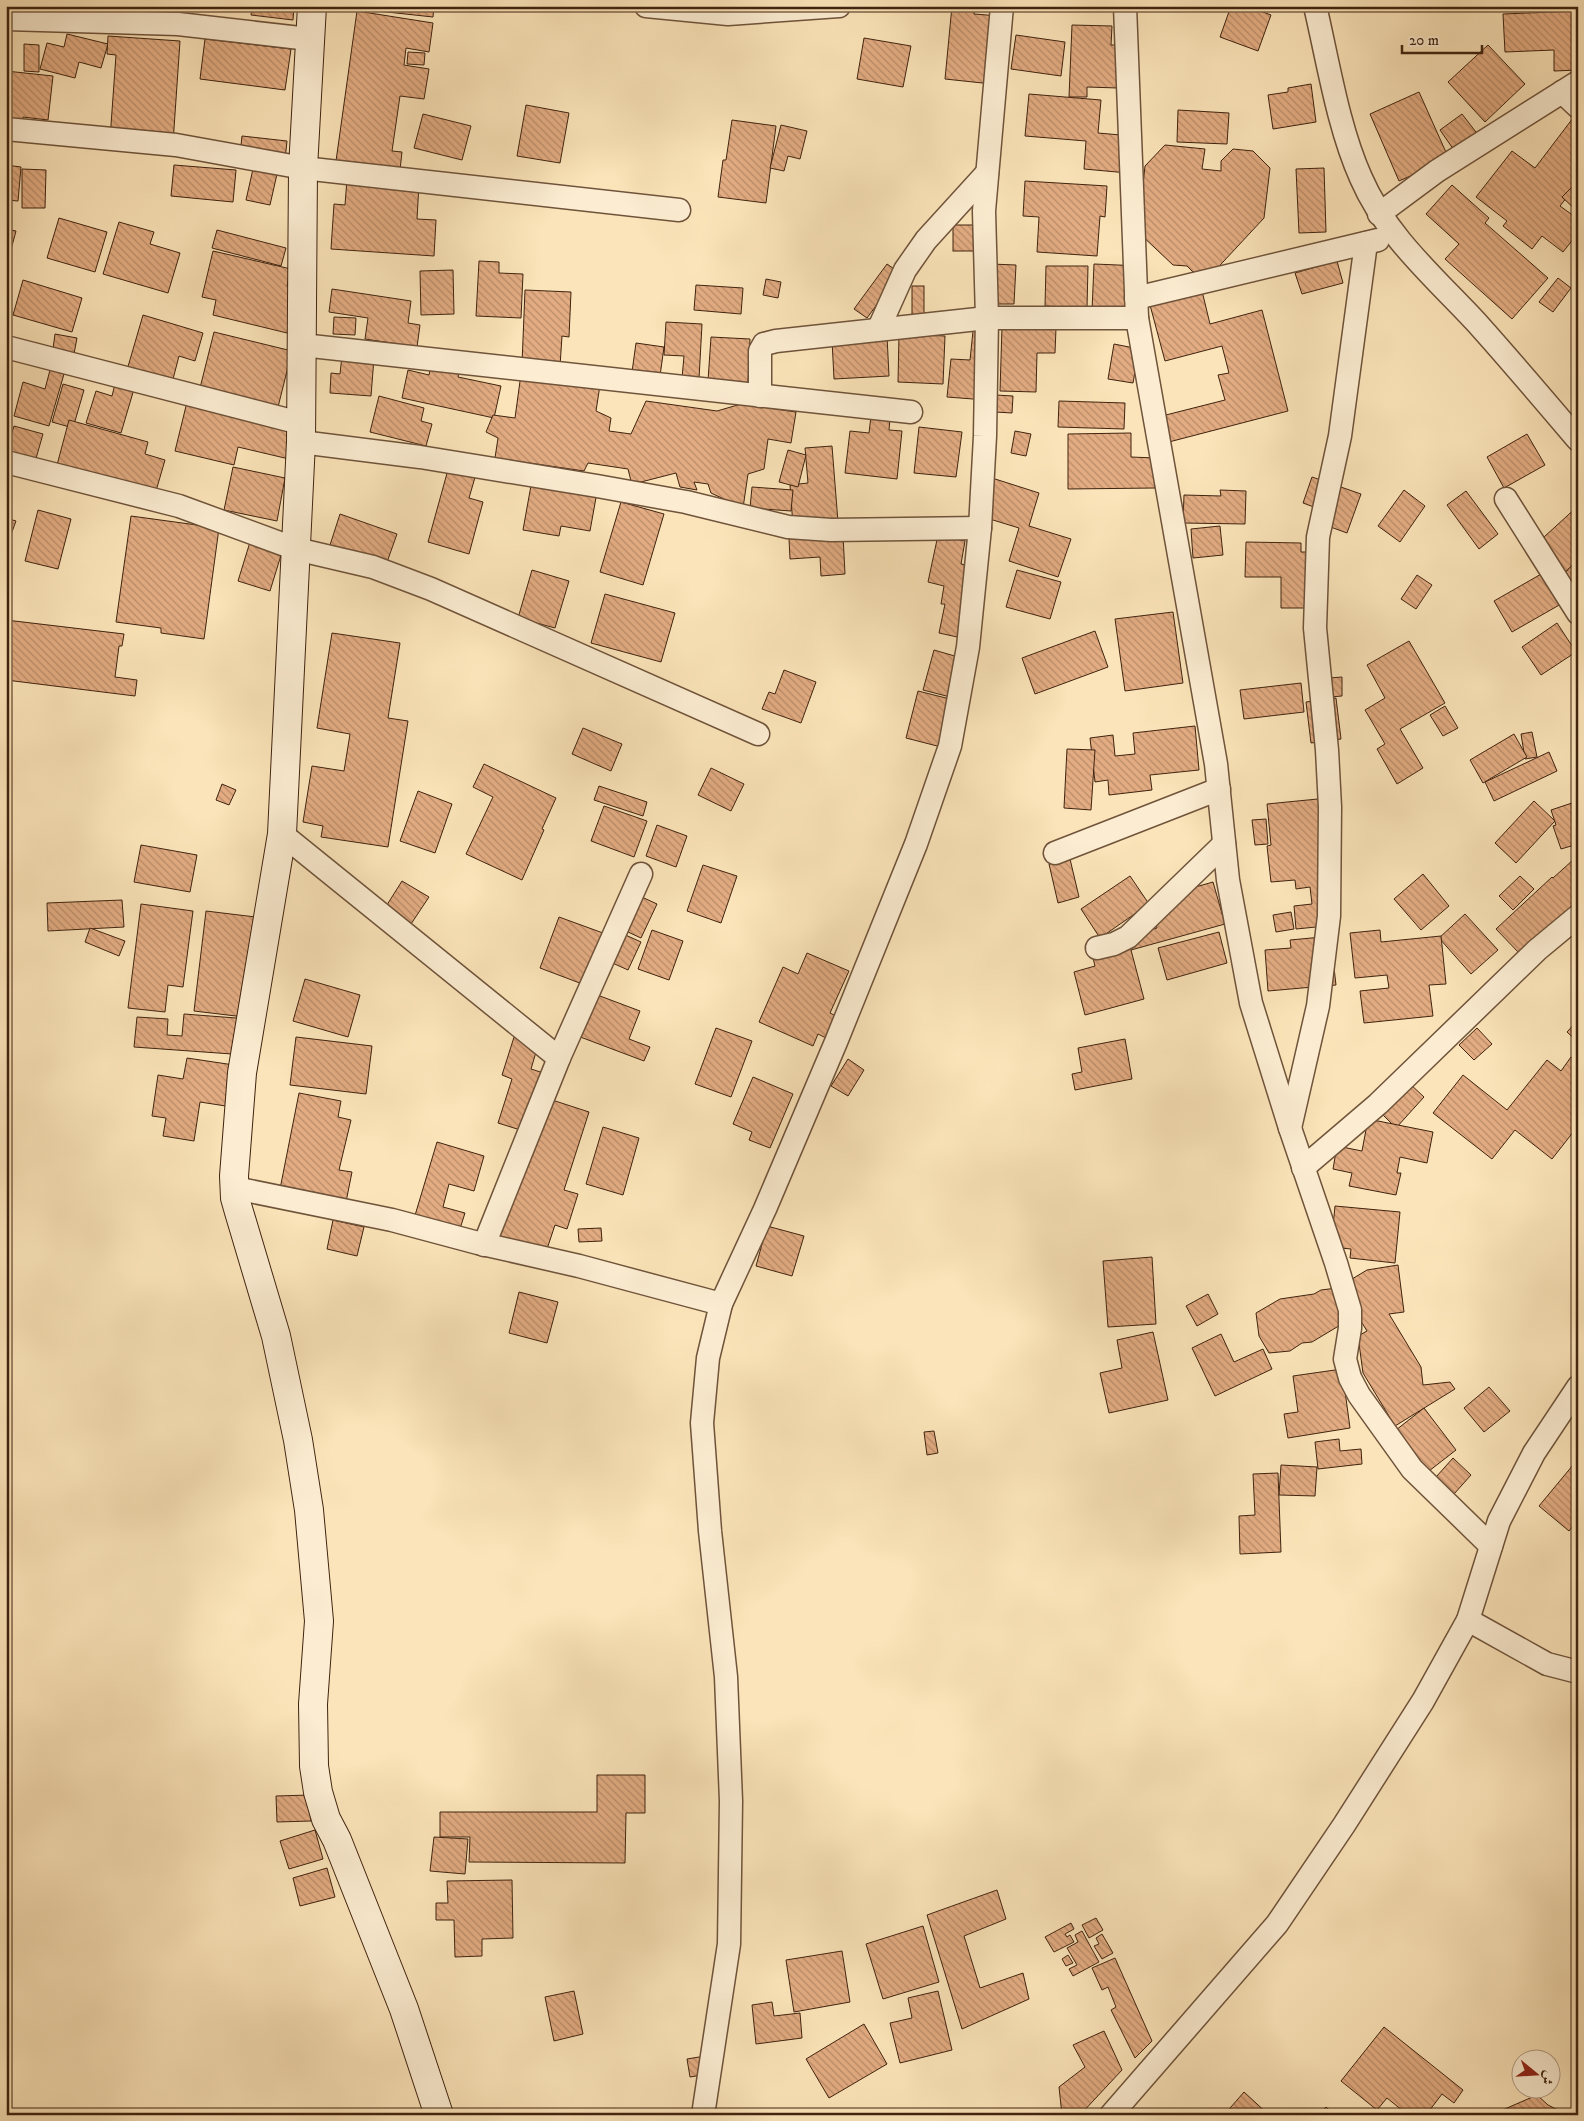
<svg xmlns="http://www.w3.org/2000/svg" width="1584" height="2121" font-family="'IM FELL DW Pica',Amiri,serif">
<defs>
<pattern id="building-back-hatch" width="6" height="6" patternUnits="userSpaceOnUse" patternTransform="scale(1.25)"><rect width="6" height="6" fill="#e3ac82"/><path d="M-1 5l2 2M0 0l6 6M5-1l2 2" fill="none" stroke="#b98c69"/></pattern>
</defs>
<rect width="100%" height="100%" fill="#fbe4b9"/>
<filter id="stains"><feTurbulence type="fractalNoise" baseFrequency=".004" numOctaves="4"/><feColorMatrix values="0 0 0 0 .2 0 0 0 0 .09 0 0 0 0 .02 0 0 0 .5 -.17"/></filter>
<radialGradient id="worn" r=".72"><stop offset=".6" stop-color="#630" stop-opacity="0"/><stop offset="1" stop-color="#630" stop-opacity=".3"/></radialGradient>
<g fill="url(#building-back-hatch)" stroke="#40230f">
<polygon points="6,6 32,6 31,18 6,16"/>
<polygon points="72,6 130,6 128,23 88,19 89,10 72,8"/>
<polygon points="252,6 294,6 293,20 251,15"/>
<polygon points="350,6 434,6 433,17 350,8"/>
<polygon points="952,6 975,6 974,14 999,16 992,84 945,79"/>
<polygon points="1231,6 1247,6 1271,15 1258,51 1220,37"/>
<polygon points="357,11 433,23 429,52 406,48 404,65 429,69 424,99 400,96 392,151 402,152 400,170 336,161"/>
<polygon points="1578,11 1578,70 1554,71 1554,50 1505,52 1503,14"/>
<polygon points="1072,25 1112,26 1111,45 1119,45 1118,88 1087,87 1087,97 1069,97"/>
<polygon points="67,34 108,44 101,68 79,62 75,78 40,69 47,43 64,47"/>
<polygon points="1016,35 1065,42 1061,76 1011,69"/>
<polygon points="108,36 180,41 173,143 110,139 116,55 107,54"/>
<polygon points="864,38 911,46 903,87 857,79"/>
<polygon points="205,39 291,49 285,90 200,79"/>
<polygon points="24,44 39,45 39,72 24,71"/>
<polygon points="1488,45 1525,84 1485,122 1448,82"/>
<polygon points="408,52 425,53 424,65 407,64"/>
<polygon points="6,71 53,76 48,120 23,117 21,133 6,131"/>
<polygon points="1311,84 1316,122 1273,129 1268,95 1288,92 1288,88"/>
<polygon points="1419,92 1449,159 1399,181 1370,114"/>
<polygon points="1029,94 1101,100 1098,133 1132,136 1128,173 1084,169 1086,141 1025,136"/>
<polygon points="526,105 569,113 560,163 517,156"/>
<polygon points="1178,110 1229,113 1227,144 1177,142"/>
<polygon points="423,114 471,126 462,160 414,148"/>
<polygon points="1462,114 1479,136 1456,153 1440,130"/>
<polygon points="1573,118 1578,122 1578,183 1560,206 1578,219 1578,233 1563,252 1542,236 1532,249 1503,226 1507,221 1476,197 1512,151 1535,168"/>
<polygon points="732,120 776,126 766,203 718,197 723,160 726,160"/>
<polygon points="781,125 807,131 800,159 788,156 784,171 770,168"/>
<polygon points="242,136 287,141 285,160 240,155"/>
<polygon points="1165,145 1205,149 1202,169 1221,171 1221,161 1233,149 1253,151 1270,168 1264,218 1210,276 1196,275 1187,266 1173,265 1138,232 1145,166"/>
<polygon points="6,165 21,167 18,201 6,200"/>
<polygon points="174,165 236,170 233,202 171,196"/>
<polygon points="1324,168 1326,232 1299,233 1296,169"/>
<polygon points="22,169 46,170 45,208 22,208"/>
<polygon points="253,169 277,174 270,205 246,200"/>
<polygon points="347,179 419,184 417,219 436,220 434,256 331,249 334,204 345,205"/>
<polygon points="1025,181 1107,186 1105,217 1100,216 1097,256 1037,252 1039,217 1023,216"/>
<polygon points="1452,185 1489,218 1485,223 1548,278 1512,319 1445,259 1459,244 1426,214"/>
<polygon points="1573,186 1578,190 1578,212 1562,197"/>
<polygon points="59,218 107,232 95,272 47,258"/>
<polygon points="119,222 154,232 150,244 180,253 168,293 103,274"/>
<rect x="953" y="225" width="35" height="26"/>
<polygon points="6,229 16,231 6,268"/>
<polygon points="217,230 286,248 281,266 212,248"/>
<polygon points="213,251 291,269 287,286 298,288 287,333 213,315 216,300 202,297"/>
<polygon points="479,261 499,262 499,273 523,274 521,318 476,316"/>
<polygon points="1337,261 1343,283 1302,294 1295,273"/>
<polygon points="887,264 900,273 867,318 854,309"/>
<polygon points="991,264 1016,265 1014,304 991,304"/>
<polygon points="1094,264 1142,266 1141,312 1092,311"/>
<polygon points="1046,266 1088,266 1087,308 1045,306"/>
<polygon points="453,270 454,314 421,315 420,271"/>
<polygon points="1558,278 1571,288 1553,312 1539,302"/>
<polygon points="766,279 781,282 778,298 763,295"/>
<polygon points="23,280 82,298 72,332 13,315"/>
<polygon points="696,285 743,288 741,314 694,310"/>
<rect x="912" y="286" width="12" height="30"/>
<polygon points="332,289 411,301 408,323 420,325 417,347 365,339 368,318 329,312"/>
<polygon points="525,290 571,292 569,337 562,336 560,366 522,364"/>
<polygon points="1202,291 1210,324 1262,310 1288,411 1165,443 1158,417 1225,400 1218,375 1229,373 1222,346 1165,361 1150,305"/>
<polygon points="143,315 203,333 195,361 179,356 172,383 127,370"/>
<polygon points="334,317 356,318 355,335 333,334"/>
<polygon points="666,322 702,324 699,379 682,378 684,356 664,355"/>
<polygon points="1002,327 1056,328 1055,353 1037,353 1036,392 1000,391"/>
<polygon points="973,331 993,333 986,400 947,397 951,359 970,360"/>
<polygon points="214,332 292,351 277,411 199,392"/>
<polygon points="55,334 77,338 73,359 52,356"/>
<polygon points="899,334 945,336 943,384 898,382"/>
<polygon points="887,336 889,376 834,379 832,340"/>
<polygon points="711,337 750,339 748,383 708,381"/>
<polygon points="636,343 664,347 660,376 632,372"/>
<polygon points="1114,344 1139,349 1133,383 1108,379"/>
<polygon points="342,355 374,358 371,396 330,393 331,373 340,374"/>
<polygon points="432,361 460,367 458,377 501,386 494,418 402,398 408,370 429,375"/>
<polygon points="50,370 64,374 49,426 14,416 23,382 45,389"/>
<polygon points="521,374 600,385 596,411 611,418 609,431 631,434 646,401 717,411 741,404 796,412 791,443 768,439 764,469 748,474 743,508 711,493 708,484 694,482 697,490 680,487 676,473 641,482 631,481 628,469 588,463 584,471 495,458 498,438 486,432 493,415 515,418"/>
<polygon points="63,384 84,390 73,428 52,422"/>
<polygon points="115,384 134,389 121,433 86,423 96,391 112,396"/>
<polygon points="996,395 1013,396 1012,413 995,412"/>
<polygon points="379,396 424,408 421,421 432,424 426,446 370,432"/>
<polygon points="1059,401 1125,403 1124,429 1058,427"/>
<polygon points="187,402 297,428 289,459 238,447 234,465 175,451"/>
<polygon points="871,416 890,418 889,430 902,431 897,479 845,473 850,431 869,433"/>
<polygon points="69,420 148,442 145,454 165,460 156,491 57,465"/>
<polygon points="14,426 43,434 35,462 6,452"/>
<polygon points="919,427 962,432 956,477 914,473"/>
<polygon points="1015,431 1031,434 1026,456 1011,453"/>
<polygon points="1131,433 1131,457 1155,458 1155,488 1068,489 1068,434"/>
<polygon points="1527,434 1545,465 1504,488 1487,457"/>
<polygon points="832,446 838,522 793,526 790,485 808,483 805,448"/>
<polygon points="788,450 806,455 798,487 779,482"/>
<polygon points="449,466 476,474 469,498 483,502 469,554 428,542"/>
<polygon points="233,467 285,478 277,521 224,510"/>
<polygon points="1312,477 1361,494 1347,533 1317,522 1322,510 1303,503"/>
<polygon points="992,478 1039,493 1029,526 1071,539 1058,577 1009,561 1019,528 980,516"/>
<polygon points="532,480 597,492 590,531 561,526 559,536 523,530"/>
<polygon points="752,487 793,490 791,511 750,508"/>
<polygon points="1220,490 1246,491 1245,524 1183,523 1184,495 1221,496"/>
<polygon points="1404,490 1425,506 1400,542 1378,526"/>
<polygon points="1466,491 1498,534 1479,549 1447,505"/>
<polygon points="621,502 664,514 643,585 600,572"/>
<polygon points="1578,506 1578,560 1560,577 1533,547"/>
<polygon points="38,510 71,519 58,569 25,561"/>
<polygon points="340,514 397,534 386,565 330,545"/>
<polygon points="131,516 219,528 204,639 161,633 161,628 116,622"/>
<polygon points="6,518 16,521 6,548"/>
<polygon points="1220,526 1223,555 1193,558 1191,529"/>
<polygon points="843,535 845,574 821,576 820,557 790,559 789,539"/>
<polygon points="938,535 965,541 961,564 979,567 971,640 939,633 945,604 941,604 944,586 928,582"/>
<polygon points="250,542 282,552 270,591 238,581"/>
<polygon points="1246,542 1301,543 1301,552 1325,552 1325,608 1281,608 1281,577 1245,577"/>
<polygon points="1578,559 1578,591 1562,576"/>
<polygon points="532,570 569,581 555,628 518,618"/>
<polygon points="1017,570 1061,582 1050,619 1006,607"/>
<polygon points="1543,573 1561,604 1512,632 1494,601"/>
<polygon points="1417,575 1432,585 1416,609 1401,599"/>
<polygon points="605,594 675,613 661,662 591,643"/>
<polygon points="1173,612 1183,683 1125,691 1115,619"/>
<polygon points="6,620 124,634 122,646 119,646 115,677 137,680 135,696 6,680"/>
<polygon points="1557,623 1576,652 1541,675 1522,647"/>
<polygon points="1095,631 1108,667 1035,694 1022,658"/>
<polygon points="332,633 400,643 388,718 408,721 388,847 321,837 323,826 303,822 312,766 344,771 350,734 317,728"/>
<polygon points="1409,641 1445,703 1400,729 1423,768 1397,784 1377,749 1385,744 1365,710 1385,698 1367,665"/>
<polygon points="934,650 965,659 954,698 923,690"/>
<polygon points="784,670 816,682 801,723 762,709 769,692 775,694"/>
<polygon points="1342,677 1342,696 1318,698 1317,679"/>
<polygon points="1301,683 1304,712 1244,719 1240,690"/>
<polygon points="918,691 958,701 945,748 906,738"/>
<polygon points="1336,698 1341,739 1311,743 1306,702"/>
<polygon points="1445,706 1458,728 1443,736 1430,715"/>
<polygon points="1195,726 1199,770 1150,775 1152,790 1109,795 1108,780 1095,782 1090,738 1113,735 1115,756 1135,754 1133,733"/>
<polygon points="583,728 622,744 611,771 572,754"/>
<polygon points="1532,732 1537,757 1525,759 1521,734"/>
<polygon points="1514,734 1527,757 1483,783 1470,760"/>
<polygon points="1067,749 1095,750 1091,810 1064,808"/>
<polygon points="1549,752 1557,771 1494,801 1485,782"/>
<polygon points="484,764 556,798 542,829 544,830 522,880 466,854 493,797 473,787"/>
<polygon points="711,768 744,784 731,811 698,795"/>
<polygon points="222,784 236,790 229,805 216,800"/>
<polygon points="599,786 647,802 643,816 594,800"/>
<polygon points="418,791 452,804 435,853 400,841"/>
<polygon points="1328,798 1326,926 1296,929 1294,906 1312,904 1310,887 1296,889 1295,880 1271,882 1267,846 1271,845 1267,804"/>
<polygon points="1534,801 1555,821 1516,863 1495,843"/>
<polygon points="1575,802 1578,811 1578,844 1561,849 1553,826 1556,825 1551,810"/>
<polygon points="604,806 647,821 634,857 591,841"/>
<polygon points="1266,819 1268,844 1255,845 1252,820"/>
<polygon points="657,825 687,836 676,867 646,856"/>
<polygon points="141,845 197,855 190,892 134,882"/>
<polygon points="1070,859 1079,897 1058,903 1049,864"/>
<polygon points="1573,860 1578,866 1578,902 1520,954 1496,929 1552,877 1553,878"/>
<polygon points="703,865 737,876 721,923 687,911"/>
<polygon points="1423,874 1449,906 1421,930 1394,899"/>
<polygon points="1130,876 1149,904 1100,938 1081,909"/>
<polygon points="1520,876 1534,889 1513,910 1499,896"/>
<polygon points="402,881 429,897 411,924 385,908"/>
<polygon points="1213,882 1225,924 1131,950 1144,999 1085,1015 1074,972 1095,966 1090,946 1157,928 1150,900"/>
<polygon points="631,892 657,904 641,938 615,926"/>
<polygon points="122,900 124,927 48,931 47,903"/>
<polygon points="141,904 193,911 183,987 168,985 165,1012 128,1008"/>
<polygon points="206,911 272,919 261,1019 194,1011"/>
<polygon points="1291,912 1294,929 1276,932 1273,915"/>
<polygon points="1465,914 1498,950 1471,974 1439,938"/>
<polygon points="559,917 603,933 585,985 540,968"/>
<polygon points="90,928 125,941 119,956 85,942"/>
<polygon points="652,930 683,941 669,980 638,969"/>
<polygon points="1380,930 1381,942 1441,936 1446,984 1429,985 1433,1016 1364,1023 1360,991 1389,988 1387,975 1355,978 1350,933"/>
<polygon points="1219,932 1227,963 1167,980 1158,948"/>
<polygon points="621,933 641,942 628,970 608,961"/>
<polygon points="1322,937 1333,959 1336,985 1268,991 1265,950 1291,948 1290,940"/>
<polygon points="807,953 849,971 830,1013 842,1019 832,1041 818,1034 813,1046 759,1022 783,967 798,974"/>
<polygon points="305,979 360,995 348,1037 293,1021"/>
<polygon points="592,993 640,1011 629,1039 650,1047 644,1061 575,1035"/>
<polygon points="184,1014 249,1019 246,1055 134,1047 137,1017 168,1019 167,1035 182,1036"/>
<polygon points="1578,1020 1578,1042 1567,1032"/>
<polygon points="716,1028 752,1041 731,1097 695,1084"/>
<polygon points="1477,1028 1492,1044 1474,1060 1459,1045"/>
<polygon points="515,1034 539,1042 531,1069 553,1076 546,1098 589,1112 564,1190 578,1194 567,1229 555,1225 544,1258 478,1237 530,1133 498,1123 512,1079 502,1075"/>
<polygon points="296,1037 372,1046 366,1094 290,1085"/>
<polygon points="1125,1039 1132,1079 1075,1090 1072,1074 1082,1072 1078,1048"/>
<polygon points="1571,1057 1578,1062 1578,1126 1552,1159 1515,1130 1492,1159 1433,1113 1463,1075 1507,1110 1547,1060 1561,1071"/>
<polygon points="187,1058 254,1068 245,1109 200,1102 194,1141 163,1136 166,1118 152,1116 158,1075 183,1079"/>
<polygon points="848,1059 864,1070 848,1096 831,1086"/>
<polygon points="753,1077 793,1094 770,1148 749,1140 752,1132 733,1124"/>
<polygon points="1409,1083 1424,1097 1396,1128 1381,1113"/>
<polygon points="299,1093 341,1101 338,1117 351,1120 339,1170 352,1172 346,1202 280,1189"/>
<polygon points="1368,1119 1433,1132 1427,1163 1400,1157 1397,1173 1401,1173 1396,1195 1349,1186 1352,1173 1333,1169 1337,1146 1362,1151"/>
<polygon points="603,1127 639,1138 623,1195 586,1184"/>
<polygon points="437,1142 484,1156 474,1191 449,1184 443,1207 465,1213 458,1235 413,1222"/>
<polygon points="1335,1206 1400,1212 1395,1263 1350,1258 1351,1249 1331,1247"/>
<polygon points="333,1220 364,1227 357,1256 327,1249"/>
<polygon points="767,1226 804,1236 792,1276 756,1266"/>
<polygon points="601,1228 602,1241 579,1242 578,1229"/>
<polygon points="1152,1257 1156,1324 1108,1327 1103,1261"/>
<polygon points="1398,1265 1404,1312 1389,1314 1421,1367 1423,1385 1450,1382 1455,1389 1395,1426 1363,1373 1358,1336 1367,1331 1357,1315 1312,1342 1302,1343 1290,1351 1269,1353 1259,1336 1256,1313 1280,1299 1314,1294 1321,1290 1337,1288 1367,1270"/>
<polygon points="519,1292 558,1302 547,1343 509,1333"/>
<polygon points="1208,1294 1218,1314 1197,1326 1186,1306"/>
<polygon points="1153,1332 1168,1400 1109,1413 1100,1373 1122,1368 1117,1340"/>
<polygon points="1221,1334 1234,1362 1263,1349 1272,1369 1215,1396 1192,1348"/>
<polygon points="1342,1369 1350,1428 1288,1438 1284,1414 1298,1412 1293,1376"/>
<polygon points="1489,1387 1510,1411 1484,1432 1464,1408"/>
<polygon points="1424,1408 1456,1450 1429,1471 1396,1430"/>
<polygon points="934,1431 938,1453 927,1455 924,1432"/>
<polygon points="1339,1439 1340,1451 1361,1449 1362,1464 1318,1469 1315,1442"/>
<polygon points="1453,1458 1471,1475 1454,1494 1436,1477"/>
<polygon points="1578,1459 1578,1520 1569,1531 1539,1506"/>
<polygon points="1281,1465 1317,1467 1315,1496 1279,1495"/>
<polygon points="1278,1473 1281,1552 1240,1554 1239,1516 1255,1515 1253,1474"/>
<polygon points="597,1775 645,1775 645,1813 626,1813 625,1863 469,1862 470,1837 440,1837 440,1812 597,1812"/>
<polygon points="310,1795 311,1821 277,1822 276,1796"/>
<polygon points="315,1830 323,1859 289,1869 280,1841"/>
<polygon points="434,1837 468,1839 465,1874 430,1871"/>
<polygon points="327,1868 335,1897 300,1906 293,1878"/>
<polygon points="512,1880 513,1938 482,1939 482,1956 455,1957 454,1920 436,1920 436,1903 448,1903 447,1881"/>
<polygon points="997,1890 1006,1919 964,1936 980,1988 1023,1973 1029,1999 962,2029 927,1915"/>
<polygon points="1096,1918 1103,1930 1089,1938 1082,1925"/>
<polygon points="1071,1923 1074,1929 1065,1934 1067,1937 1070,1935 1074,1942 1054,1952 1045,1937"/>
<polygon points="923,1926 939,1982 883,1999 866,1944"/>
<polygon points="1082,1931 1099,1962 1073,1976 1069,1969 1077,1965 1067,1948 1078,1942 1075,1935"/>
<polygon points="1102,1934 1113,1953 1102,1959 1094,1946 1099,1944 1096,1938"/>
<polygon points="842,1951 850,2002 794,2012 786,1960"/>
<polygon points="1068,1955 1073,1963 1066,1966 1062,1959"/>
<polygon points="1115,1958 1152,2041 1135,2058 1111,2010 1116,2007 1108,1987 1102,1990 1092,1968"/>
<polygon points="574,1991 583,2034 554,2041 545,1997"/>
<polygon points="938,1991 952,2050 900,2063 890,2023 912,2018 908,1998"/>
<polygon points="772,2002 774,2016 800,2013 802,2038 756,2044 752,2005"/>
<polygon points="864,2024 887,2064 829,2098 806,2059"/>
<polygon points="1384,2027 1463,2090 1454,2103 1442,2094 1426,2115 1408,2115 1387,2098 1377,2110 1341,2081"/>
<polygon points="1104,2031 1122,2070 1080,2115 1062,2115 1059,2087 1085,2067 1073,2045"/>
<polygon points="717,2054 720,2072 690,2077 687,2059"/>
<polygon points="1244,2092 1269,2115 1224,2115"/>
<polygon points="1537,2095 1548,2105 1568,2115 1491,2115"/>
<polygon points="1326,2107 1335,2115 1318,2115"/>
</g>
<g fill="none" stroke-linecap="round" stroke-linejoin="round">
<defs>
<g id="street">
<polyline points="646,6 728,14 839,6"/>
<polyline points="1125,6 1137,318 1216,764 1228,880 1251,1003 1290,1128 1336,1263 1350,1310 1350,1328 1345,1359 1350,1378 1359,1395 1412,1469 1491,1546"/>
<path d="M1315 6C1328 61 1338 127 1361 178 1386 236 1434 277 1476 322 1511 361 1544 400 1578 440"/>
<polyline points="6,19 178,24 309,39"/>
<polyline points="1562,92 1578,107"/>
<polyline points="6,129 176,145 303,168 679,210"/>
<polyline points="1379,214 1437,171 1578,82"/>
<polyline points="1136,298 1378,240"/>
<polyline points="879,328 905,270 926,240 987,173"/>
<polyline points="302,345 911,412"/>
<polyline points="6,347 300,423"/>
<polyline points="760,396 760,351 764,344 776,341 987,318 1137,318"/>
<polyline points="301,442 420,457 597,486 686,502 788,527 831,530 980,528"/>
<polyline points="6,462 179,506 296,549 373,567 431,589 758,734"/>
<polyline points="1506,499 1578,613"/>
<polyline points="282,834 559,1058"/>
<polyline points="1055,853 1219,789"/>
<polyline points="1097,948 1114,944 1128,937 1224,844"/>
<polyline points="1290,1128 1318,1006 1329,916 1330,807 1327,750 1315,628 1318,537 1340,436 1366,243"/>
<polyline points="1303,1168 1378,1104 1537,950 1578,916"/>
<polyline points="235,1188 392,1220 478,1243 579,1266 721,1304"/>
<polyline points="484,1245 559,1058 641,874"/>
<polyline points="1468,1620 1547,1664 1578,1672"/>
<polyline points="703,2115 729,1944 731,1801 726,1677 710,1531 702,1423 708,1358 721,1304 765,1209 836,1042 916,844 950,746 968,647 980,528 985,436 987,318 984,211 1002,6"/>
<polyline points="1111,2115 1277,1924 1344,1825 1423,1701 1468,1620 1499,1521 1534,1453 1578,1387"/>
</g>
<polyline id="secondary" points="312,6 303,168 301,442 282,834 242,1073 234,1176 235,1198 239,1212 276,1336 298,1440 309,1510 319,1621 313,1704 314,1766 318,1792 326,1819 337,1840 404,2009 439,2115"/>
</defs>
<use href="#street" stroke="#6f533a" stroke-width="25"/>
<use href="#secondary" stroke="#40230f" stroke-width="30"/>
<use href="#street" stroke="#fcedd2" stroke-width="22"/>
<use href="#secondary" stroke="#fcedd2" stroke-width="28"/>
</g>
<rect width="1584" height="2121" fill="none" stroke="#fbe4b9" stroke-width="25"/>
<rect x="8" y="8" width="1569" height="2106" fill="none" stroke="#40230f" stroke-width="2.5"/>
<rect x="12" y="12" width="1559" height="2096" fill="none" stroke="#40230f"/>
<g transform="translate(1536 2074) rotate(108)"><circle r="24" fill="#fcedd2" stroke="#b19c84"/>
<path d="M0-4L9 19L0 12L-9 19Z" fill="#8f2418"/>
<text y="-8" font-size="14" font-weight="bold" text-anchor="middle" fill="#40230f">ش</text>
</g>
<path d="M1402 45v8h80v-8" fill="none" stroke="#40230f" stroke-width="2.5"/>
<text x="1409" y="45" font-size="15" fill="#40230f" stroke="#fcedd2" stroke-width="4" paint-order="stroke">20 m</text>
<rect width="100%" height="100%" filter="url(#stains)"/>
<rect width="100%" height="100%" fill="url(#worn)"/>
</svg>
